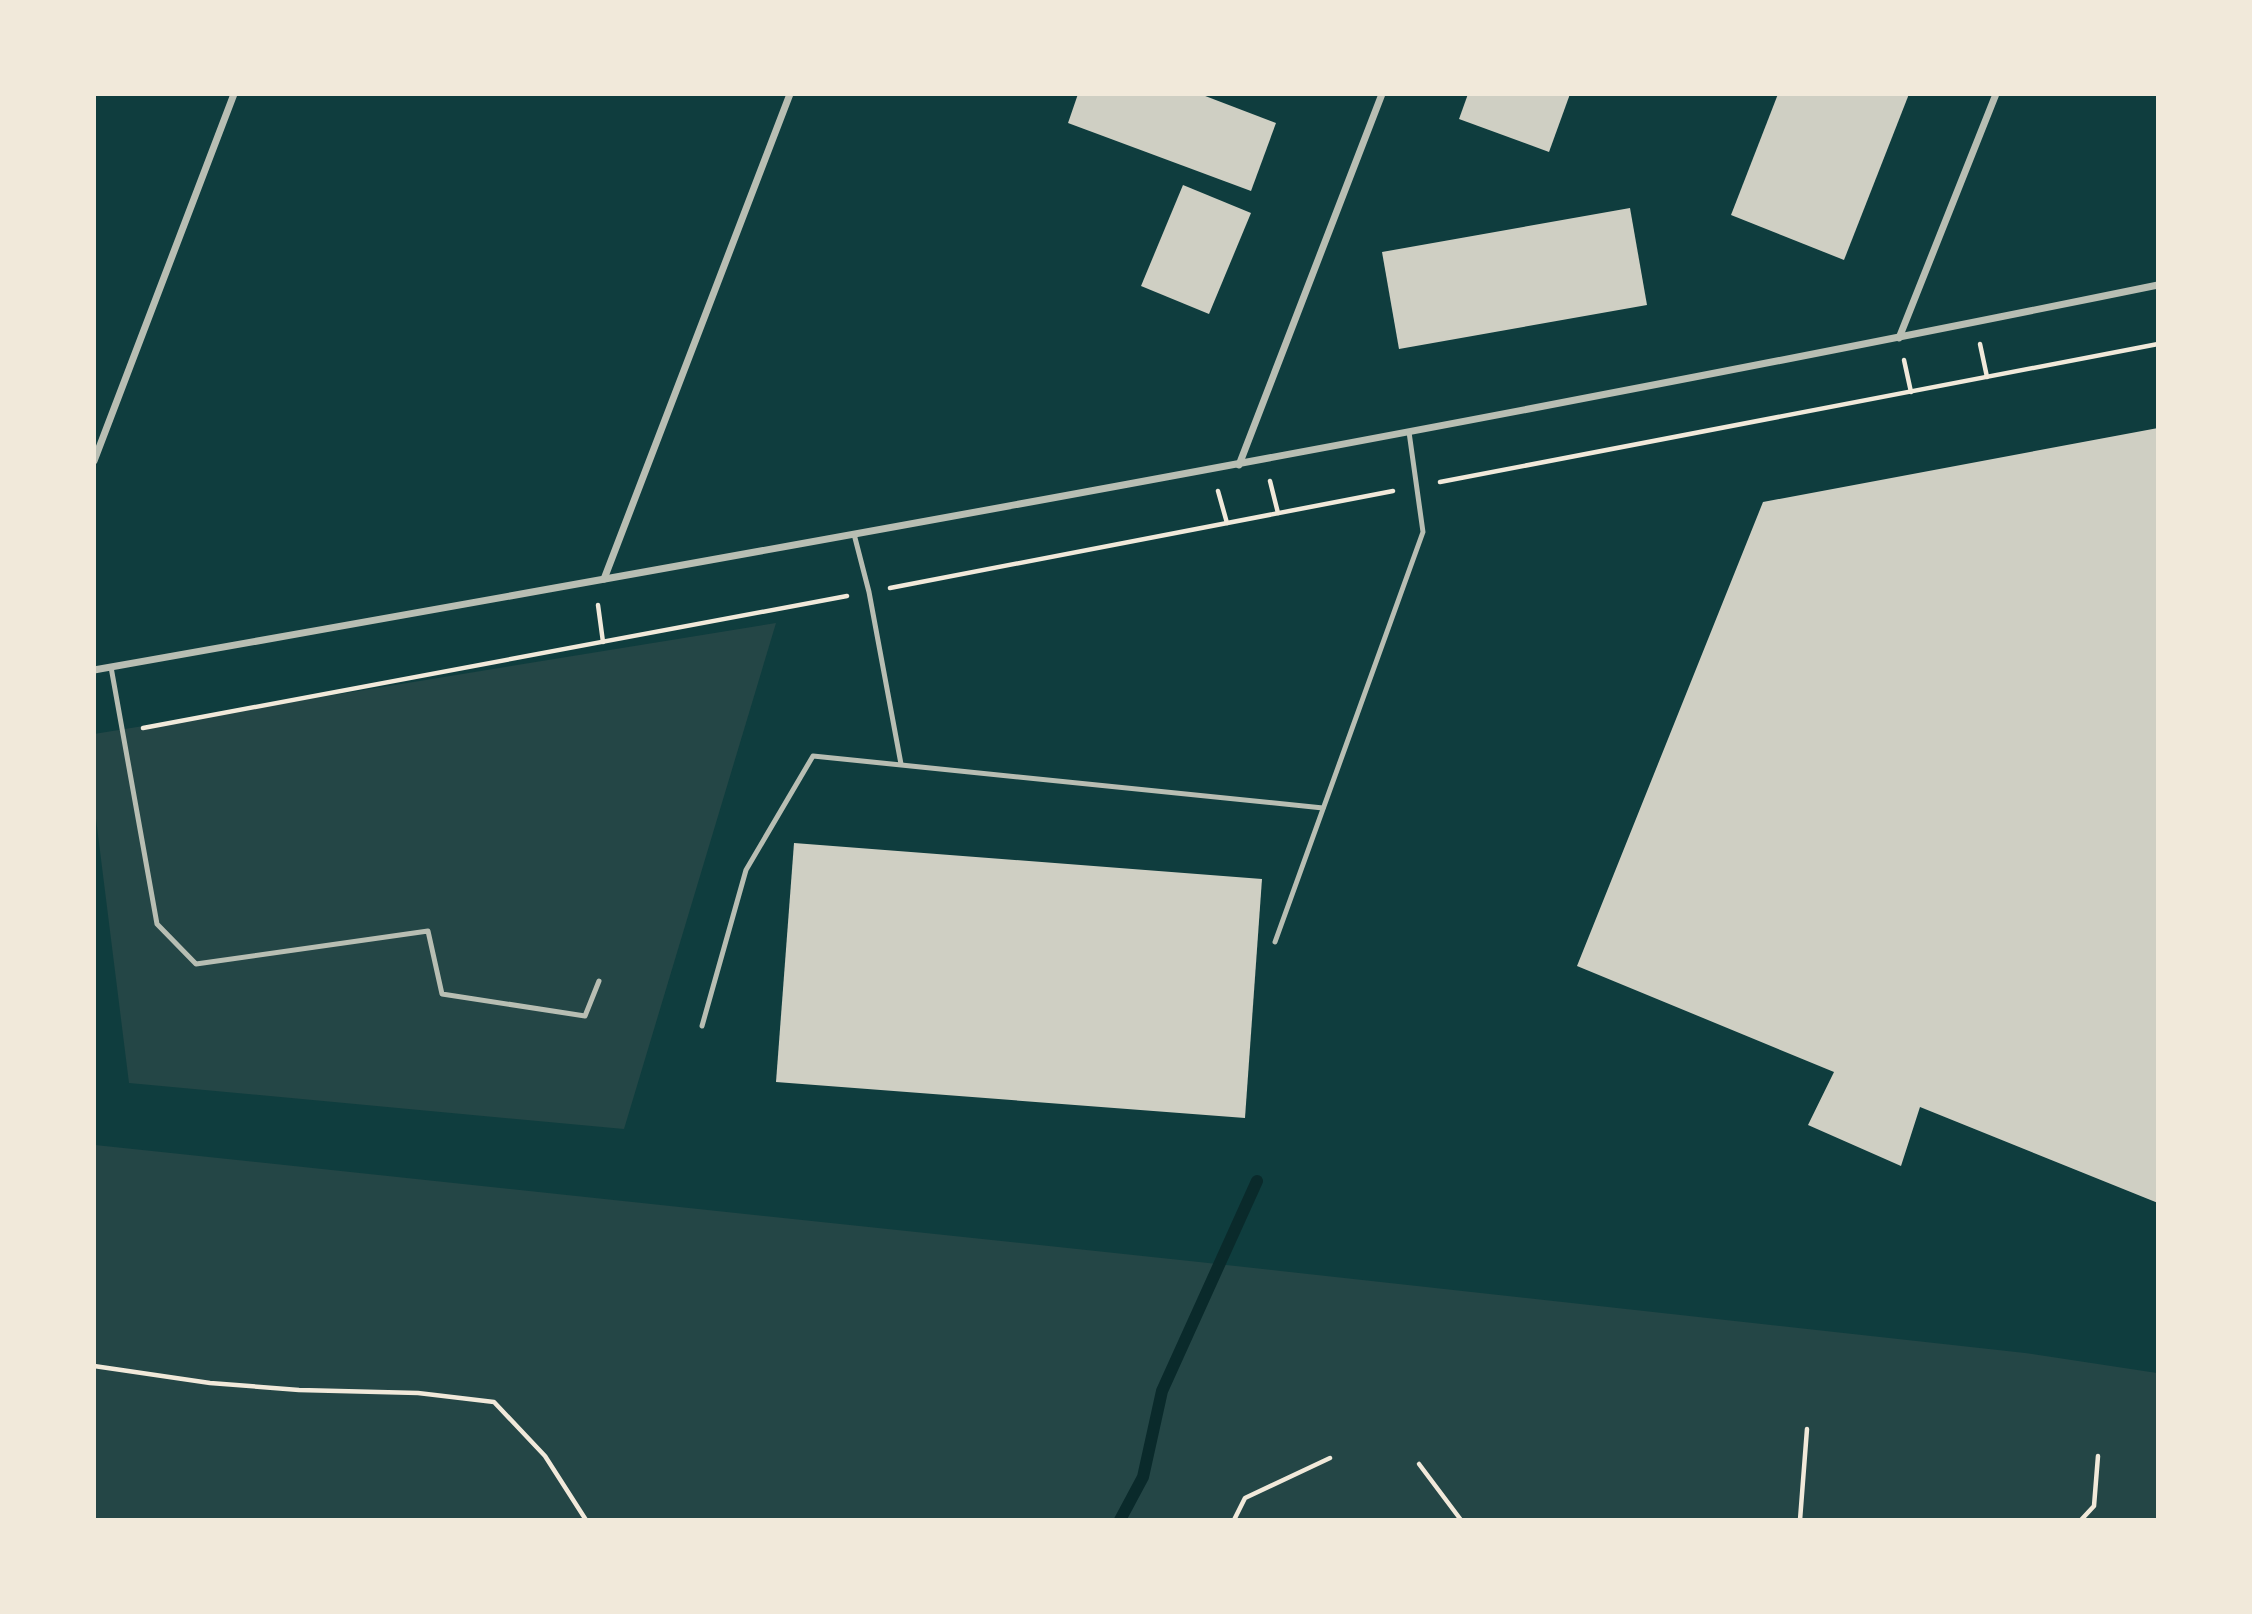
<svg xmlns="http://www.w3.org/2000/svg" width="2252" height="1614" font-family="Inter,sans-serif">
<rect width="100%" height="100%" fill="#0f3d3e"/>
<g fill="#244646">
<polygon points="776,623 624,1129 129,1083 95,811 94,734"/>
<polygon points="95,1145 1199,1262 2025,1353 2157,1373 2157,1519 95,1520"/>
</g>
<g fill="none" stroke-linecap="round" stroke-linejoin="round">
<polyline stroke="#0a2a2b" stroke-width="12" points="1120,1520 1143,1477 1162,1391 1257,1181"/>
</g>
<g fill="#cfcfc3">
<polygon points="1078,94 1200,94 1276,123 1251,191 1068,123"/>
<polygon points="1468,94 1570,94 1549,152 1459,119"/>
<polygon points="1778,94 1909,94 1844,260 1731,215"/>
<polygon points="1183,185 1251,213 1209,314 1141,286"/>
<polygon points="1630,208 1647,305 1399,349 1382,252"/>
<polygon points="2158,428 2158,1203 1920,1107 1901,1166 1808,1125 1834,1072 1577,966 1763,502"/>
<polygon points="794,843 1262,879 1245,1118 776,1082"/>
</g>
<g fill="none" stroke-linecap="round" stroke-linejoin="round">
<g stroke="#f1e9da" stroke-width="4.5">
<polyline points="1980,344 1987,377"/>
<polyline points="1904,360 1911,392"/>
<polyline points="1270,481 1278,513"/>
<polyline points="1440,482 2158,344"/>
<polyline points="1218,491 1227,523"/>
<polyline points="890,588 1393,491"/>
<polyline points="598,605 603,642"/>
<polyline points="143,728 847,596"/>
<polyline points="94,1366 210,1383 299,1390 418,1393 494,1402 545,1456 586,1520"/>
<polyline points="1419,1464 1461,1520"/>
<polyline points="1234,1520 1245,1498 1330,1458"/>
<polyline points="1800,1520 1807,1429"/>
<polyline points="2081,1520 2094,1506 2098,1456"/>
</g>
<g stroke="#b8beb3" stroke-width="5">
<polyline points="854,534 869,592 901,764"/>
<polyline points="111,667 157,924 196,964 428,931 442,994 585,1016 599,981"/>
<polyline points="1275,942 1423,532 1409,432"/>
<polyline points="702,1026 746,870 813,756 1323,808"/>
</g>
<g stroke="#b8beb3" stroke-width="7">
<polyline points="1899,338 1996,94"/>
<polyline points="94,461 234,94"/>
<polyline points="1239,465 1382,94"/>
<polyline points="604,579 790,94"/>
<path d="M94 670C783 548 1472 425 2158 285"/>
</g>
</g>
<rect width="2252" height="1614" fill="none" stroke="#f1e9da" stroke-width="192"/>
</svg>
